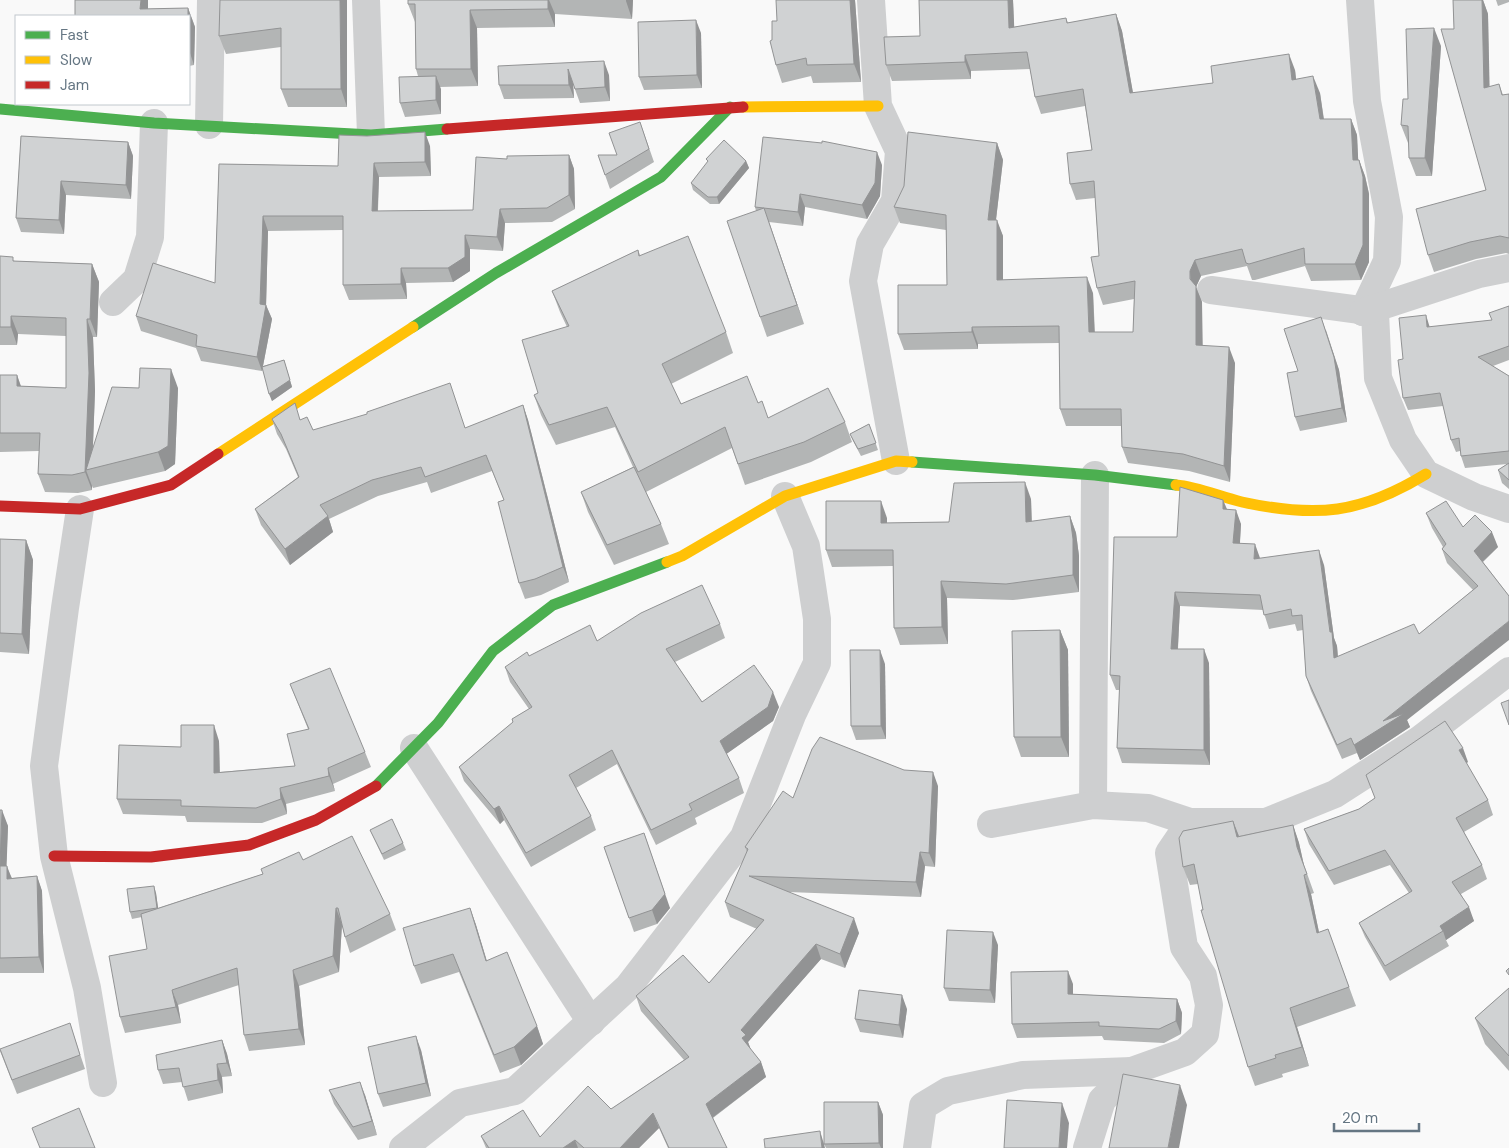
<svg xmlns="http://www.w3.org/2000/svg" width="1509" height="1148" font-family="'DM Sans',sans-serif">
<rect width="100%" height="100%" fill="#f9f9f9"/>
<g fill="none" stroke-linecap="round" stroke-linejoin="round">
<g stroke="#cecfd0" stroke-width="28">
<polyline points="366,0 371,135"/>
<polyline points="871,0 878,106 899,151 895,201 870,244 863,281 896,461"/>
<polyline points="1360,0 1367,101 1389,217 1387,261 1363,312"/>
<polyline points="209,125 211,0"/>
<polyline points="1211,290 1375,312 1378,378 1403,440 1426,474 1474,497 1509,509"/>
<polyline points="113,302 137,279 150,237 154,123"/>
<polyline points="1363,312 1479,274 1509,268"/>
<polyline points="80,509 65,608 44,766 54,856 87,988 103,1083"/>
<polyline points="414,748 591,1022"/>
<polyline points="1093,805 1095,475"/>
<polyline points="991,824 1093,805 1148,808 1190,822 1266,822 1335,794 1419,740 1509,671"/>
<polyline points="403,1148 460,1103 515,1091 628,987 744,837 792,715 817,663 817,619 806,546 785,496"/>
<polyline points="917,1148 923,1106 948,1091 1023,1075 1132,1071"/>
<polyline points="1087,1148 1102,1100 1132,1071 1185,1052 1205,1034 1209,1005 1203,976 1184,947 1169,853 1190,822"/>
</g>
<g stroke="#4caf50" stroke-width="11">
<polyline points="0,109 154,123 371,135 447,129"/>
<polyline points="413,327 496,273 661,177 730,107"/>
<polyline points="912,462 1095,475 1176,485"/>
<polyline points="376,786 438,723 493,651 553,605 667,562"/>
</g>
<g stroke="#ffc107" stroke-width="11">
<polyline points="743,107 878,106"/>
<polyline points="218,454 413,327"/>
<path d="M1176 485C1199 487 1220 497 1242 502 1316 518 1361 514 1426 474"/>
<polyline points="667,562 682,556 785,496 896,461 912,462"/>
</g>
<g stroke="#c62828" stroke-width="11">
<polyline points="447,129 743,107"/>
<polyline points="0,506 80,509 171,485 218,454"/>
<polyline points="54,856 151,857 249,845 316,820 376,786"/>
</g>
</g>
<g fill="#b3b5b5">
<polygon points="75,0 148,0 148,9 188,8 195,27 194,65 189,66 189,16 75,16"/>
<polygon points="347,0 347,107 288,107 281,89 281,47 226,54 219,36"/>
<polygon points="408,0 633,0 632,19 555,14 555,27 477,28 478,86 440,87 441,114 405,117 400,103 418,76 416,69 415,22 408,4"/>
<polygon points="855,0 861,82 813,83 811,76 782,83 776,65 772,40 777,21"/>
<polygon points="919,0 1013,0 1014,27 1066,18 1068,23 1116,14 1122,31 1133,93 1213,83 1295,70 1296,79 1320,93 1324,119 1351,119 1357,135 1358,160 1359,160 1365,176 1369,194 1369,262 1361,280 1311,281 1305,266 1255,280 1252,280 1247,266 1201,276 1196,287 1202,302 1202,345 1235,363 1230,482 1189,471 1128,463 1122,447 1121,426 1066,426 1060,409 1059,343 978,344 978,349 904,350 898,334 947,285 946,230 900,223 894,207 997,143 1003,160 996,220 1003,236 1003,280 1093,293 1095,332 1133,332 1134,299 1103,305 1097,288 1099,256 1095,198 1076,200 1070,184 1092,150 1085,106 1041,114 1035,97 1030,69 971,71 971,79 892,81 886,65 920,36"/>
<polygon points="1453,0 1483,0 1488,14 1489,87 1499,84 1503,95 1509,94 1509,254 1506,253 1476,259 1434,272 1428,255 1486,190 1454,29"/>
<polygon points="1496,0 1509,0 1509,2 1498,6"/>
<polygon points="701,33 702,88 644,90 639,77"/>
<polygon points="1441,46 1432,176 1416,176 1409,158 1409,143 1408,143 1401,125 1408,99"/>
<polygon points="609,75 610,101 580,103 573,84 574,98 504,99 499,85"/>
<polygon points="640,122 654,162 610,189 598,155 617,155"/>
<polygon points="21,136 128,142 133,156 131,199 66,195 64,234 21,232 16,218"/>
<polygon points="430,146 431,176 379,177 378,211 473,210 507,159 569,155 574,169 575,209 552,222 505,223 503,251 470,249 470,271 453,282 406,283 407,299 349,300 343,285 343,230 268,231 266,305 272,319 263,366 284,360 292,387 272,401 263,370 262,371 201,361 196,348 141,331 136,316 215,283 219,164 338,166"/>
<polygon points="706,159 746,161 749,168 719,204 710,204 693,190 691,183 708,162"/>
<polygon points="882,165 880,196 867,219 805,207 803,226 769,222 804,324 767,337 760,317 756,211 755,207"/>
<polygon points="638,250 640,255 726,332 733,353 671,384 681,404 758,403 768,418 845,422 852,442 811,462 745,485 732,448 646,492 661,524 669,544 614,565 588,512 581,492 633,467 615,427 556,445 541,415 534,395 538,393 567,327 560,312 552,291"/>
<polygon points="0,256 15,261 92,264 99,282 97,337 93,337 95,391 93,447 139,388 178,388 175,464 165,471 93,488 92,486 92,490 78,493 45,492 38,474 39,451 0,452 0,375 17,375 21,386 66,388 66,336 18,334 17,345 0,345"/>
<polygon points="1509,306 1509,360 1493,366 1509,376 1509,489 1502,483 1498,470 1507,464 1465,468 1461,456 1460,451 1456,452 1451,440 1443,406 1408,410 1403,398 1430,327 1492,320"/>
<polygon points="1326,330 1339,370 1347,422 1300,431 1295,417 1298,371"/>
<polygon points="523,405 528,420 569,582 541,595 525,599 519,583 504,500 492,471 431,493 427,482 378,496 329,519 333,532 290,565 261,525 255,509 298,477 286,449 277,434 272,419 301,420 313,430 466,428"/>
<polygon points="869,424 878,450 861,456 853,441 850,434"/>
<polygon points="1031,499 1032,522 1070,516 1076,533 1079,556 1079,592 1013,600 947,598 948,644 900,645 894,628 893,566 832,567 826,550 887,518 887,523 949,522"/>
<polygon points="1223,500 1227,509 1241,524 1240,543 1260,559 1324,565 1334,638 1337,646 1338,657 1419,634 1473,590 1447,563 1442,549 1443,547 1432,528 1426,513 1463,527 1498,547 1483,562 1509,596 1407,720 1410,727 1360,760 1357,753 1342,759 1311,691 1306,676 1303,630 1297,631 1295,624 1269,629 1263,610 1180,606 1178,649 1209,663 1210,765 1122,763 1117,748 1120,690 1116,690 1110,675 1177,537"/>
<polygon points="0,539 26,540 33,560 29,654 0,652"/>
<polygon points="720,624 725,638 675,662 702,702 779,707 773,721 726,754 739,778 744,793 695,818 697,824 656,845 617,764 576,788 591,816 596,830 531,867 504,820 500,824 464,781 459,767 513,722 512,719 529,709 510,682 505,667 529,656 597,641"/>
<polygon points="1060,630 1068,650 1069,757 1021,757 1014,737"/>
<polygon points="885,664 886,739 856,740 851,726"/>
<polygon points="290,684 365,752 371,767 333,784 335,791 286,804 287,814 262,823 187,822 185,816 123,814 117,799 181,747 219,741 220,772 295,766 308,729"/>
<polygon points="1468,762 1466,763 1488,800 1493,815 1464,832 1482,865 1487,879 1461,894 1474,921 1446,940 1449,946 1390,981 1365,937 1359,923 1409,893 1390,865 1334,885 1309,844 1304,829 1359,809 1375,798 1366,775"/>
<polygon points="938,786 935,867 925,866 921,897 788,892 859,933 845,968 821,959 748,1042 751,1050 761,1062 766,1077 713,1118 727,1148 668,1148 659,1128 639,1148 486,1148 481,1136 540,1137 611,1109 684,1060 641,1011 636,996 709,983 757,929 730,917 725,902 747,852 745,847 793,798"/>
<polygon points="0,810 8,826 6,866 12,878 37,876 42,891 44,973 0,973"/>
<polygon points="1233,821 1239,836 1293,825 1299,843 1304,865 1314,893 1311,894 1319,932 1328,929 1356,1006 1297,1027 1309,1066 1282,1074 1283,1077 1255,1086 1248,1067 1203,910 1198,884 1190,885 1183,867"/>
<polygon points="370,830 403,843 406,850 384,860"/>
<polygon points="604,847 670,908 657,924 634,932"/>
<polygon points="303,860 390,914 396,930 350,953 345,937 342,925 339,972 299,986 305,1045 249,1051 244,1035 239,985 178,1005 181,1023 125,1033 120,1017 147,949 142,917 132,919 130,912 156,893 158,908 263,874"/>
<polygon points="470,908 476,925 487,961 537,1026 543,1044 521,1065 500,1073 459,972 421,984 414,966"/>
<polygon points="998,945 995,1003 949,1001 944,988"/>
<polygon points="1073,984 1073,994 1177,999 1182,1013 1181,1034 1164,1043 1104,1040 1102,1036 1017,1038 1012,1024"/>
<polygon points="1509,988 1509,1071 1485,1044 1475,1018"/>
<polygon points="907,1009 903,1038 860,1032 855,1019"/>
<polygon points="74,1036 85,1069 17,1094 0,1051"/>
<polygon points="222,1040 227,1054 232,1076 222,1077 223,1093 188,1101 182,1082 163,1084 158,1070"/>
<polygon points="421,1050 431,1096 383,1107 378,1094"/>
<polygon points="329,1090 365,1095 377,1135 358,1140 334,1104"/>
<polygon points="878,1102 883,1115 883,1148 826,1148 824,1144"/>
</g>
<g fill="#929394">
<polygon points="141,0 148,0 148,16 140,9"/>
<polygon points="340,0 347,0 347,107 341,89"/>
<polygon points="548,0 549,0 555,14 555,27 548,9"/>
<polygon points="626,0 633,0 632,19 626,1"/>
<polygon points="850,0 855,0 861,82 854,64"/>
<polygon points="1008,0 1013,0 1015,44 1009,28"/>
<polygon points="1482,0 1483,0 1488,14 1490,105 1484,88"/>
<polygon points="188,8 195,27 194,65 189,50"/>
<polygon points="470,10 477,28 478,86 471,69"/>
<polygon points="1116,14 1122,31 1136,110 1130,93"/>
<polygon points="696,20 701,33 702,88 697,75"/>
<polygon points="1434,28 1441,46 1432,176 1425,158"/>
<polygon points="1289,54 1295,70 1298,96 1292,80"/>
<polygon points="965,55 971,71 971,79 965,62"/>
<polygon points="604,61 609,75 610,101 605,87"/>
<polygon points="568,69 573,83 574,98 569,85"/>
<polygon points="436,76 441,89 441,114 436,100"/>
<polygon points="1313,76 1320,93 1326,136 1320,119"/>
<polygon points="1351,119 1357,135 1359,176 1353,160"/>
<polygon points="425,132 430,146 431,176 425,162"/>
<polygon points="128,142 133,156 131,199 126,185"/>
<polygon points="997,143 1003,160 994,236 988,220"/>
<polygon points="877,152 882,165 880,196 867,219 862,205"/>
<polygon points="569,155 574,169 575,209 569,195"/>
<polygon points="1359,160 1365,176 1369,194 1369,262 1361,280 1355,264"/>
<polygon points="746,161 749,168 719,204 717,197"/>
<polygon points="374,163 379,177 377,225 372,211"/>
<polygon points="61,181 66,195 64,234 59,220"/>
<polygon points="800,194 805,207 803,226 798,212"/>
<polygon points="764,208 771,228 804,324 797,305"/>
<polygon points="500,209 505,223 503,251 497,237"/>
<polygon points="263,216 268,231 266,308 266,305 272,319 262,371 257,357 260,304"/>
<polygon points="997,220 1003,236 1003,297 997,280"/>
<polygon points="465,235 470,249 470,271 453,282 448,268"/>
<polygon points="1195,260 1201,276 1196,287 1202,302 1203,361 1196,345 1190,271"/>
<polygon points="92,264 99,282 97,337 90,319"/>
<polygon points="401,268 406,283 407,299 401,284"/>
<polygon points="1087,277 1093,293 1095,348 1089,332"/>
<polygon points="1426,315 1430,328 1427,327"/>
<polygon points="11,316 18,334 17,345 11,327"/>
<polygon points="1321,317 1339,370 1347,422 1342,408"/>
<polygon points="87,319 93,337 95,391 92,468 86,470 92,486 92,490 85,472"/>
<polygon points="972,327 978,344 978,349 972,332"/>
<polygon points="1229,347 1235,363 1230,482 1224,466"/>
<polygon points="284,360 292,387 272,401 269,394"/>
<polygon points="171,369 178,388 175,464 165,471 158,452"/>
<polygon points="17,375 23,393 17,386"/>
<polygon points="523,405 528,420 569,582 563,567"/>
<polygon points="1025,482 1031,499 1032,539 1026,522"/>
<polygon points="1223,500 1229,515 1223,509"/>
<polygon points="881,501 887,518 887,540 881,523"/>
<polygon points="1236,510 1241,524 1239,557 1233,543"/>
<polygon points="328,516 333,532 290,565 285,549"/>
<polygon points="1070,516 1076,533 1079,556 1079,592 1073,575"/>
<polygon points="1492,532 1498,547 1479,565 1474,551"/>
<polygon points="26,540 33,560 29,654 22,634"/>
<polygon points="1255,544 1260,558 1259,574 1254,559"/>
<polygon points="1319,550 1324,565 1334,638 1337,646 1339,673 1334,658"/>
<polygon points="941,581 947,598 948,644 942,627"/>
<polygon points="1175,592 1180,606 1177,663 1171,649"/>
<polygon points="1509,621 1509,640 1407,720 1410,727 1360,760 1354,745 1383,721"/>
<polygon points="1060,630 1068,650 1069,757 1061,737"/>
<polygon points="1204,649 1209,663 1210,765 1204,750"/>
<polygon points="880,650 885,664 886,739 881,726"/>
<polygon points="773,692 779,707 773,721 725,755 720,741"/>
<polygon points="214,725 219,741 220,788 214,773"/>
<polygon points="1463,748 1468,762 1464,765 1459,750"/>
<polygon points="328,768 333,784 335,791 329,776"/>
<polygon points="933,772 938,786 935,867 929,853"/>
<polygon points="280,788 286,804 287,814 281,799"/>
<polygon points="499,806 504,820 500,824 494,809"/>
<polygon points="2,810 8,826 6,882 0,866"/>
<polygon points="1233,821 1240,839 1237,837"/>
<polygon points="1293,825 1299,843 1304,866 1297,847"/>
<polygon points="644,833 670,908 657,924 652,910"/>
<polygon points="920,852 925,866 921,897 916,882"/>
<polygon points="7,866 13,882 7,879"/>
<polygon points="1304,875 1311,894 1323,952 1317,933"/>
<polygon points="37,876 42,891 44,973 39,957"/>
<polygon points="154,886 156,893 159,915 157,908"/>
<polygon points="1469,907 1474,921 1446,940 1443,931 1440,926"/>
<polygon points="336,908 342,924 339,972 333,956"/>
<polygon points="470,908 476,925 492,979 486,961"/>
<polygon points="854,918 859,933 845,968 840,954"/>
<polygon points="993,932 998,945 995,1003 990,990"/>
<polygon points="816,944 821,959 748,1042 751,1050 742,1038 741,1030"/>
<polygon points="293,970 299,986 305,1045 299,1029"/>
<polygon points="1068,971 1073,984 1073,1008 1068,994"/>
<polygon points="172,990 178,1005 181,1023 176,1007"/>
<polygon points="902,995 907,1009 903,1038 899,1025"/>
<polygon points="1177,999 1182,1013 1181,1034 1176,1021"/>
<polygon points="1290,1008 1297,1027 1309,1066 1302,1047"/>
<polygon points="537,1026 543,1044 521,1065 514,1047"/>
<polygon points="416,1036 421,1050 431,1096 426,1083"/>
<polygon points="222,1040 227,1054 232,1076 227,1063"/>
<polygon points="761,1062 766,1077 712,1118 706,1104"/>
<polygon points="217,1064 222,1077 223,1093 218,1080"/>
<polygon points="360,1082 365,1095 377,1135 372,1121"/>
<polygon points="1180,1085 1187,1105 1179,1148 1168,1148"/>
<polygon points="878,1102 883,1115 883,1148 881,1148 879,1143"/>
<polygon points="1062,1103 1069,1123 1067,1148 1059,1148"/>
<polygon points="653,1113 659,1128 639,1148 620,1148"/>
<polygon points="820,1131 824,1144 825,1148 822,1148"/>
<polygon points="575,1140 578,1148 563,1148"/>
</g>
<g fill="#d0d2d3" stroke="#929394">
<polygon points="75,0 141,0 140,9 188,8 188,16 75,16"/>
<polygon points="220,0 340,0 341,89 281,89 281,28 219,36"/>
<polygon points="408,0 548,0 548,9 470,10 471,69 416,69 415,4 408,4"/>
<polygon points="776,0 850,0 854,64 807,65 806,58 776,65 770,41 772,40 772,21 777,21"/>
<polygon points="919,0 1008,0 1009,28 1066,18 1067,23 1116,14 1130,93 1213,83 1211,66 1289,54 1292,80 1313,76 1320,119 1351,119 1353,160 1359,160 1363,177 1363,245 1355,264 1305,264 1304,248 1249,264 1246,263 1242,249 1195,260 1190,271 1190,279 1196,286 1196,345 1229,347 1224,466 1183,454 1122,447 1121,409 1060,409 1059,326 972,327 972,332 898,334 898,285 947,285 946,215 894,207 904,186 908,132 997,143 988,220 997,220 997,280 1087,277 1089,332 1133,332 1135,281 1097,288 1091,257 1099,256 1094,181 1070,184 1067,153 1092,150 1083,89 1035,97 1027,52 965,55 965,62 886,65 884,37 920,36"/>
<polygon points="1453,0 1482,0 1484,88 1499,84 1502,95 1509,94 1509,238 1500,236 1470,242 1428,255 1416,209 1486,190 1441,29 1454,29"/>
<polygon points="696,20 697,75 639,77 638,22"/>
<polygon points="1434,28 1425,158 1409,158 1408,126 1401,125 1403,99 1408,99 1406,29"/>
<polygon points="604,61 605,87 575,89 568,69 569,85 499,85 498,66"/>
<polygon points="436,76 436,100 400,103 399,77"/>
<polygon points="640,122 649,149 605,175 598,155 617,155 609,133"/>
<polygon points="425,132 425,162 374,163 372,211 473,210 476,157 507,159 507,156 569,155 569,195 547,208 500,209 497,237 465,235 465,257 448,268 401,268 401,284 343,285 343,216 263,216 260,304 266,305 257,357 196,346 197,335 136,316 153,263 215,283 219,164 338,166 339,135 367,136"/>
<polygon points="21,136 128,142 126,185 61,181 59,220 16,218"/>
<polygon points="763,137 822,143 822,141 877,152 875,183 862,205 800,194 798,212 755,207"/>
<polygon points="724,140 746,161 717,197 708,197 691,183 708,161 706,159"/>
<polygon points="764,208 797,305 760,317 727,221"/>
<polygon points="688,236 726,332 662,364 681,404 747,376 758,403 762,401 768,418 828,388 845,422 804,442 738,464 725,427 638,472 607,407 549,425 534,395 538,393 522,340 569,326 552,291 638,250 639,256"/>
<polygon points="0,256 13,257 13,261 92,264 90,319 87,319 89,373 85,472 72,475 38,474 40,433 0,433 0,375 17,375 17,386 66,388 66,318 11,316 11,327 0,327"/>
<polygon points="1509,306 1509,346 1478,357 1509,376 1509,451 1461,456 1459,438 1451,440 1440,393 1403,398 1398,360 1403,359 1399,318 1426,315 1427,327 1492,320 1489,313"/>
<polygon points="1321,317 1334,357 1342,408 1295,417 1287,373 1298,371 1284,329"/>
<polygon points="284,360 290,380 269,394 262,367"/>
<polygon points="140,368 171,369 168,446 158,452 86,470 112,387 139,388"/>
<polygon points="450,383 465,428 523,405 563,567 535,579 519,583 498,502 504,500 486,455 425,477 421,467 372,480 320,505 328,516 285,549 255,509 299,477 281,434 272,419 295,403 300,420 307,417 313,430 367,414 367,412"/>
<polygon points="869,424 876,443 858,449 850,434"/>
<polygon points="1509,463 1509,480 1498,470"/>
<polygon points="634,467 661,524 607,545 581,492"/>
<polygon points="1025,482 1026,522 1070,516 1073,539 1073,575 1006,584 941,581 942,627 894,628 893,550 826,550 826,501 881,501 881,523 949,522 954,483"/>
<polygon points="1180,487 1223,500 1223,509 1236,510 1233,543 1255,544 1254,559 1319,550 1330,632 1332,632 1334,658 1414,624 1419,634 1478,586 1442,549 1446,544 1426,513 1446,501 1463,527 1475,515 1492,532 1474,551 1509,596 1509,621 1383,721 1405,713 1354,745 1351,738 1337,745 1306,676 1302,615 1292,616 1291,609 1264,615 1260,595 1175,592 1171,649 1204,649 1204,750 1117,748 1120,676 1110,675 1114,537 1177,537"/>
<polygon points="0,539 26,540 22,634 0,633"/>
<polygon points="702,585 720,624 666,649 702,702 754,665 773,692 768,707 720,741 739,778 689,804 692,810 651,830 612,750 569,775 591,816 526,853 499,806 494,809 459,767 513,722 512,719 532,707 505,667 527,652 529,656 590,625 597,641 641,613"/>
<polygon points="1060,630 1061,737 1014,737 1012,631"/>
<polygon points="850,650 880,650 881,726 851,726"/>
<polygon points="330,668 365,752 328,768 329,776 280,788 281,799 256,808 181,806 181,800 117,799 119,745 181,747 181,725 214,725 214,773 295,766 287,734 309,729 290,684"/>
<polygon points="1509,700 1509,725 1501,703"/>
<polygon points="1445,721 1463,748 1459,750 1488,800 1456,818 1482,865 1452,882 1469,907 1440,926 1443,931 1385,966 1359,923 1412,891 1385,850 1329,871 1304,829 1359,809 1375,798 1366,775"/>
<polygon points="820,737 904,770 933,772 929,853 920,852 916,882 749,876 854,918 840,954 816,944 741,1030 746,1035 742,1038 761,1062 706,1104 727,1148 669,1148 653,1113 620,1148 584,1148 575,1140 563,1148 489,1148 481,1136 523,1110 540,1137 588,1086 611,1109 689,1057 636,996 683,955 709,983 764,920 725,902 748,849 745,847 783,791 793,798 812,749"/>
<polygon points="0,810 2,810 0,866 7,866 7,879 37,876 39,957 0,958"/>
<polygon points="392,819 403,843 382,854 370,830"/>
<polygon points="1233,821 1237,837 1293,825 1297,847 1307,874 1304,875 1317,933 1328,929 1349,987 1290,1008 1302,1047 1275,1055 1276,1058 1248,1067 1201,910 1203,910 1194,864 1183,867 1179,838 1183,831"/>
<polygon points="644,833 665,894 652,910 629,918 604,847"/>
<polygon points="352,836 390,914 345,937 338,908 336,908 333,956 293,970 299,1029 244,1035 237,968 172,990 176,1007 120,1017 109,956 147,949 141,914 263,874 261,869 299,852 303,860"/>
<polygon points="154,886 157,908 130,912 127,889"/>
<polygon points="470,908 486,961 507,952 537,1026 514,1047 494,1055 453,954 414,966 403,928"/>
<polygon points="947,930 993,932 990,990 944,988"/>
<polygon points="1509,968 1509,975 1506,971"/>
<polygon points="1068,971 1068,994 1177,999 1176,1021 1159,1029 1099,1026 1099,1022 1012,1024 1011,972"/>
<polygon points="1509,988 1509,1056 1475,1018"/>
<polygon points="859,990 902,995 899,1025 855,1019"/>
<polygon points="70,1023 80,1055 12,1080 0,1049"/>
<polygon points="416,1036 426,1083 378,1094 368,1047"/>
<polygon points="222,1040 227,1063 217,1064 218,1080 183,1087 179,1068 158,1070 156,1055"/>
<polygon points="1123,1074 1180,1085 1168,1148 1109,1148"/>
<polygon points="360,1082 372,1121 353,1127 329,1090"/>
<polygon points="1007,1100 1062,1103 1059,1148 1004,1148"/>
<polygon points="824,1102 878,1102 879,1143 824,1144"/>
<polygon points="79,1108 95,1148 40,1148 32,1128"/>
<polygon points="820,1131 822,1148 765,1148 764,1139"/>
</g>
<rect x="15" y="15" width="175" height="90" fill="#ffffff" stroke="#c1c8cd"/>
<rect x="25" y="31" width="25" height="8" fill="#4caf50" stroke="#c1c8cd"/>
<text x="60" y="40" font-size="15" fill="#657683">Fast</text>
<rect x="25" y="56" width="25" height="8" fill="#ffc107" stroke="#c1c8cd"/>
<text x="60" y="65" font-size="15" fill="#657683">Slow</text>
<rect x="25" y="81" width="25" height="8" fill="#c62828" stroke="#c1c8cd"/>
<text x="60" y="90" font-size="15" fill="#657683">Jam</text>
<path d="M1334 1123v8h85v-8" fill="none" stroke="#657683" stroke-width="2.5"/>
<text x="1342" y="1123" font-size="15" fill="#657683" stroke="#ffffff" stroke-width="4" paint-order="stroke">20 m</text>
</svg>
